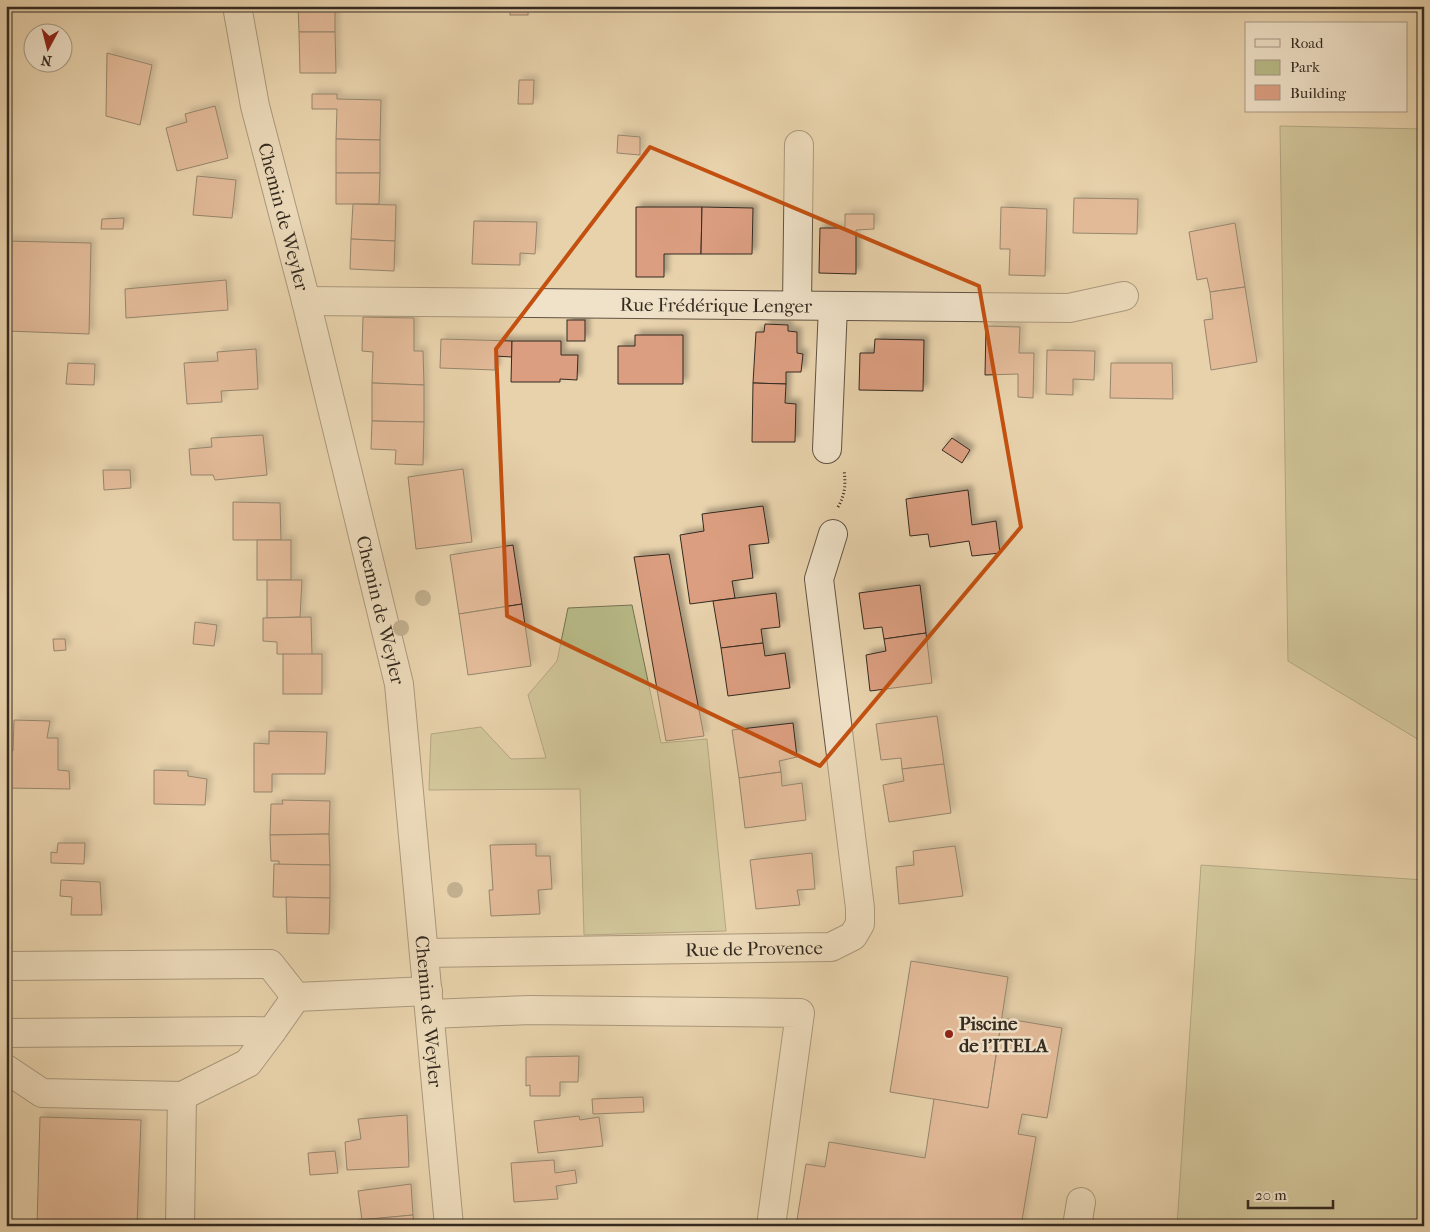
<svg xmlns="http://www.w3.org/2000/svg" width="1430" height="1232" font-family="'IM FELL French Canon',serif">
<defs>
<filter id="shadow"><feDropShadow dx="4.5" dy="-4.5" stdDeviation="2.5" flood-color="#0004"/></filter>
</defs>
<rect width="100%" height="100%" fill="#e8d2ac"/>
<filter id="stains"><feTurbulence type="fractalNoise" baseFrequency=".004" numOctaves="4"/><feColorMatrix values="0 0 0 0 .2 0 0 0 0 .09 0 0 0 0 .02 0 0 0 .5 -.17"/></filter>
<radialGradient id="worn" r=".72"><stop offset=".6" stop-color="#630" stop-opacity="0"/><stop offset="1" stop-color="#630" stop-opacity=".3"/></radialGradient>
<g fill="#b8bb88" stroke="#767254">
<polygon points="1280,126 1424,129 1424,743 1288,661"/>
<polygon points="632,605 661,743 707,739 726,931 584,935 580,789 429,790 431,734 481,727 511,759 546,758 528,695 557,661 568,608"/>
<polygon points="1201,865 1424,880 1424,1226 1177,1226"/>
</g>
<g fill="#db9e80" stroke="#342a20" filter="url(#shadow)">
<polygon points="298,6 335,6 335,32 299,32"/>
<rect x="510" y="6" width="18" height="9"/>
<polygon points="299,32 335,32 336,73 300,73"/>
<polygon points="107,53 152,65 140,125 106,116"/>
<polygon points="519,80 534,80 533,104 518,104"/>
<polygon points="312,94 337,94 337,99 381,100 380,140 336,139 337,109 312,109"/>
<polygon points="215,106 228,158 177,171 166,128 187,122 185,114"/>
<polygon points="618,135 640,137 640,155 617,153"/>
<polygon points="336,139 380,140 380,173 336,173"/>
<polygon points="336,173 380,173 379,204 336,204"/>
<polygon points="197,176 236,180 232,218 193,215"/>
<polygon points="1074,198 1138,199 1137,234 1073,233"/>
<polygon points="353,204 396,205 395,241 351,239"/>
<polygon points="636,207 702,207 701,254 664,254 664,277 636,277"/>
<polygon points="702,207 753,208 752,254 701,254"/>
<polygon points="1001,207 1047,209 1045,276 1009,275 1010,249 1000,249"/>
<polygon points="845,214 874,214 874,229 856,230 856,274 819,273 820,228 845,228"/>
<polygon points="124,218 123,229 101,229 102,219"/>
<polygon points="474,221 537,222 535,254 520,253 520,265 472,264"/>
<polygon points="1235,223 1245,287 1210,292 1207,278 1197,280 1189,232"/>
<polygon points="351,239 395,241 394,271 350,269"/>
<polygon points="6,241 91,243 89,334 6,331"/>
<polygon points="226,280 228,310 126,318 125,289"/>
<polygon points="1245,287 1257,362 1211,370 1204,320 1213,319 1210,292"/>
<polygon points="363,317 414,318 414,351 423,351 424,385 372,383 373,352 362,351"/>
<rect x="567" y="320" width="18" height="21"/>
<polygon points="765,324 788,325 788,331 797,332 797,353 803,354 801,372 786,372 786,384 753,383 756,332 764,332"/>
<polygon points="986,326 1020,327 1019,353 1034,353 1033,398 1018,397 1018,374 985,375"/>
<polygon points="635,335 683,335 683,384 618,384 618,346 635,346"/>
<polygon points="441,339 512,341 512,357 495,356 495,370 440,368"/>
<polygon points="875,339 924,340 923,391 859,390 860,353 874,353"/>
<polygon points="512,341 561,341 561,355 578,355 577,380 560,379 560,382 511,382"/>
<polygon points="256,349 258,389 221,391 222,402 187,404 184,363 218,361 217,352"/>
<polygon points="1047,350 1095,351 1094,380 1073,379 1073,395 1046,394"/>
<polygon points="68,363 95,364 94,385 66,384"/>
<polygon points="1111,363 1172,363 1173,399 1110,398"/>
<polygon points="372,383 424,385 424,422 372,421"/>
<polygon points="753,383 786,384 785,403 796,404 795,442 752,442"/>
<polygon points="372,421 424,422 423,465 395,464 396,450 371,449"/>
<polygon points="263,435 267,475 215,480 213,475 191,475 189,449 212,447 211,438"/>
<polygon points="952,438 970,450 962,463 942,450"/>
<polygon points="463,469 472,542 416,549 408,477"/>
<polygon points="103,470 130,470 131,488 104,490"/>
<polygon points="968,490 972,525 996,521 1000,553 972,556 969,541 930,547 928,534 910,536 906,499"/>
<polygon points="233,502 280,503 281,540 233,540"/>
<polygon points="763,506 769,543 749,545 753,578 732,581 735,598 690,604 680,535 704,531 702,514"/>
<rect x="257" y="540" width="34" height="40"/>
<polygon points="513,545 522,604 459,614 450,555"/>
<polygon points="669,554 704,736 666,741 634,557"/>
<polygon points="267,580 302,580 300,617 267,618"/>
<polygon points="920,585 926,633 884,639 882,627 864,629 859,593"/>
<polygon points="776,593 780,627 761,629 763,643 721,648 713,601"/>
<polygon points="522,604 531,666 468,675 459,614"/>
<polygon points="311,617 312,655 277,654 277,642 263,641 263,618"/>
<polygon points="195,622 217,625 214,646 193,644"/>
<polygon points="926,633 932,683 870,691 866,655 886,651 884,639"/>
<polygon points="53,639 65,639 66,650 54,651"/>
<polygon points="763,643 765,656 785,653 790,688 728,696 721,648"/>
<rect x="283" y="654" width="39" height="40"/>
<polygon points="937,716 944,764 902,769 901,758 881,760 876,724"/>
<polygon points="14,720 50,721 47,738 58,738 58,770 69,771 70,789 6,788 6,751 13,751"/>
<polygon points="793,723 797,757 779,761 781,772 739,778 732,730"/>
<polygon points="269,731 327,732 325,774 272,774 272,792 254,792 254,743 269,744"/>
<polygon points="944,764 951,813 889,822 883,785 904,781 902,769"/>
<polygon points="154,770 188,771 188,776 207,779 205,805 154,804"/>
<polygon points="781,772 782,786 802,783 806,820 745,828 739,778"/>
<polygon points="282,800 330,801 329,834 270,835 271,804 283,804"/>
<polygon points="329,834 330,865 279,865 279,861 271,861 270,835"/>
<polygon points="58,843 85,843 84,864 51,863 51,852 57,853"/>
<polygon points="536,844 536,856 550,856 552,889 538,890 540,914 491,916 489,890 493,890 490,845"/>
<polygon points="955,846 963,896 899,904 896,867 914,865 913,851"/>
<polygon points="812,853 815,889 797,890 800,905 756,909 750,860"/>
<polygon points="274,864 330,865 330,898 273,897"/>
<polygon points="61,880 100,882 102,915 71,915 72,897 60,896"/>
<polygon points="286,897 330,898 329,934 287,933"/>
<polygon points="911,961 1008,977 988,1108 890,1092"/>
<polygon points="1002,1018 1062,1028 1047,1118 1022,1114 1018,1134 1036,1137 1021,1226 796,1226 806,1164 825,1167 829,1142 925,1158 934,1099 988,1108"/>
<polygon points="579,1056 578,1082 560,1082 560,1096 530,1096 530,1085 526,1086 526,1057"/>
<polygon points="643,1097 644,1112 593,1114 592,1099"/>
<polygon points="407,1115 409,1167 347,1170 345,1142 361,1139 358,1119"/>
<polygon points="579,1116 580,1120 599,1117 603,1146 538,1153 534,1121"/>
<polygon points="40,1117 141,1120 137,1226 37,1226"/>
<polygon points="335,1151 338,1173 310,1175 308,1153"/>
<polygon points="554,1160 555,1173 575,1170 577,1183 556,1186 558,1199 514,1202 511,1163"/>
<polygon points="411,1184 413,1215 362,1220 358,1191"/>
<polygon points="413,1215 414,1226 358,1226 358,1220"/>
</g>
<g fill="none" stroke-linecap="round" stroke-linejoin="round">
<defs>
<g id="minor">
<path id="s1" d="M237 6 255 106 306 301 399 684 449 1226"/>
<path id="s2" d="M306 301 1069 308 1124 296"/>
<polyline points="797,305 799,145"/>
<polyline points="827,449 833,306"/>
<path id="s3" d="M424 953 831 947 853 936 860 924V908L819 579 833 534"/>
<polyline points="6,966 270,964 296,997"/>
<polyline points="430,1014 530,1010 800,1013 771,1226"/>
<polyline points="6,1033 272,1031 296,997 428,991"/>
<polyline points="6,1069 42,1093 182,1096"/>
<polyline points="180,1226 182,1096 248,1063 272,1031"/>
<polyline points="1077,1226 1081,1202"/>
</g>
</defs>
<use href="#minor" stroke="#615443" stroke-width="30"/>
<path stroke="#342a20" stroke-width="3" stroke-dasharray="1 2.5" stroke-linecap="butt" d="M838 507C845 495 846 484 844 470"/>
<use href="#minor" stroke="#f0e2c9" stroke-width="28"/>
</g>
<g fill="#93866b">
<circle cx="423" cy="598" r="8"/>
<circle cx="401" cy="628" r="8"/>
<circle cx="455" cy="890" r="8"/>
</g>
<path d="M0 0H1430V1232H0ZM650 147 979 286 1021 527 820 766 507 616 496 349Z" fill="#e8d2ac" fill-opacity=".55" fill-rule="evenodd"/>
<path fill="none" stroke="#c45010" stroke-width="4" stroke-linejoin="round" d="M650 147 979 286 1021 527 820 766 507 616 496 349Z"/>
<circle fill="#8f2418" stroke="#f0e2c9" stroke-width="2" cx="949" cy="1034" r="5"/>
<g text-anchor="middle" stroke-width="5" stroke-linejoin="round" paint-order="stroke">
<g font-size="19" fill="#342a20" stroke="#f0e2c9">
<text dy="7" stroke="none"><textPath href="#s1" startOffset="216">Chemin de Weyler</textPath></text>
<text dy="7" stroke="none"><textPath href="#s2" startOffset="410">Rue Frédérique Lenger</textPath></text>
<text dy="7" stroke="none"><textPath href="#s1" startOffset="621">Chemin de Weyler</textPath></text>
<text dy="7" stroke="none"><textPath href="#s3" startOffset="330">Rue de Provence</textPath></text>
<text dy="7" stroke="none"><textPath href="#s1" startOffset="1026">Chemin de Weyler</textPath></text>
</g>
<g font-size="19" font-weight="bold" fill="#342a20" stroke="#f0e2c9" text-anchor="start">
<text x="959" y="1030">Piscine<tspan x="959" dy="22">de l'ITELA</tspan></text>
</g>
</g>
<rect width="1430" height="1232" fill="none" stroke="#e8d2ac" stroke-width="25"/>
<rect x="8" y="8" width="1415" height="1217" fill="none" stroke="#342a20" stroke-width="2.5"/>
<rect x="12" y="12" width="1405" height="1207" fill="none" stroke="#342a20"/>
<rect x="1245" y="22" width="162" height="90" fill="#f0e2c9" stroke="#a59885"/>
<rect x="1255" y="39" width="25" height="8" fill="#f0e2c9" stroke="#a59885"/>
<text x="1290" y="48" font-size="15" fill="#342a20">Road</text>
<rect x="1255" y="60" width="25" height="15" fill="#b8bb88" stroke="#a59885"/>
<text x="1290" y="72" font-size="15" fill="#342a20">Park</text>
<rect x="1255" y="85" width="25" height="15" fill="#db9e80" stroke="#a59885"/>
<text x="1290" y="98" font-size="15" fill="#342a20">Building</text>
<g transform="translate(48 48) rotate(187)"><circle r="24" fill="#f0e2c9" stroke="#a59885"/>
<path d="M0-4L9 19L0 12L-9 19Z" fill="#8f2418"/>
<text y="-8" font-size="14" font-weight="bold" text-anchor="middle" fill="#342a20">N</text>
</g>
<path d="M1248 1200v8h85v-8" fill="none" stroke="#342a20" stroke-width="2.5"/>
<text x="1255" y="1200" font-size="15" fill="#342a20" stroke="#f0e2c9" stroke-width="4" paint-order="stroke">20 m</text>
<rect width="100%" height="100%" filter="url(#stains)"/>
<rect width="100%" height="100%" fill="url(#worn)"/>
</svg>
